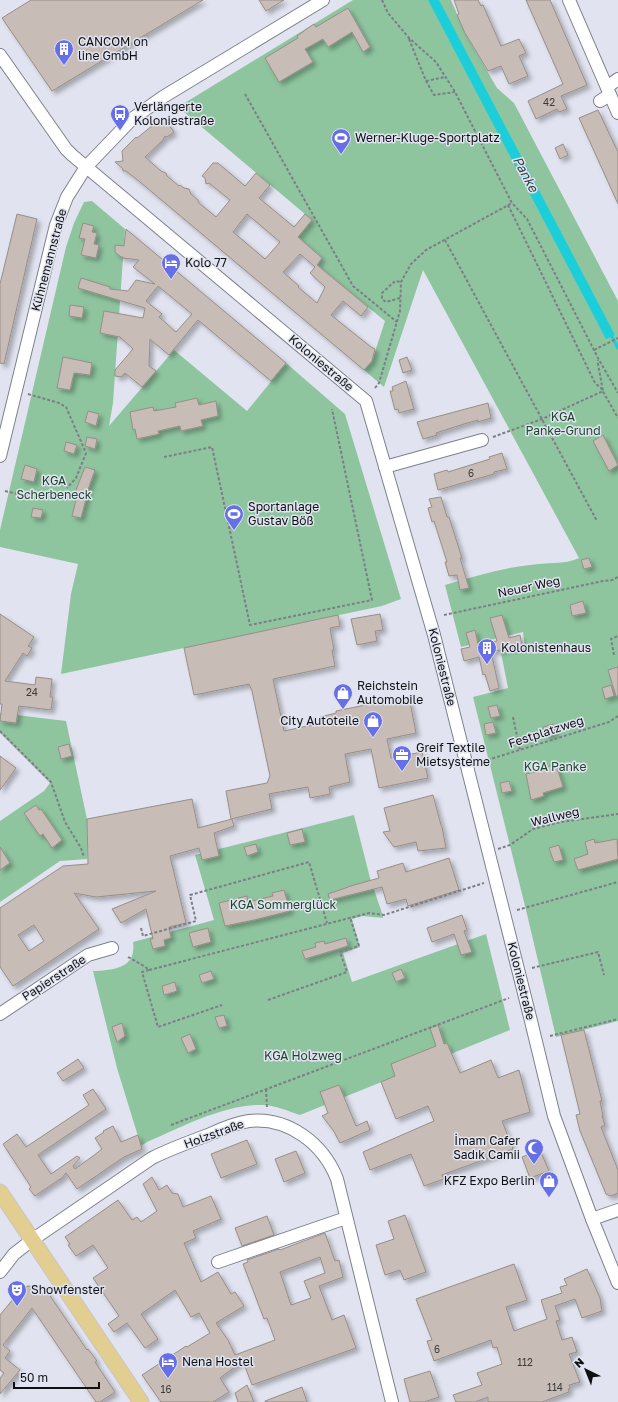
<svg xmlns="http://www.w3.org/2000/svg" width="618" height="1402" font-family="'Golos Text',sans-serif">
<defs>
<filter id="shadow"><feDropShadow dx="3.5" dy="3.5" stdDeviation="2" flood-color="#0004"/></filter>
</defs>
<rect width="100%" height="100%" fill="#e1e4f0"/>
<g fill="#8ec59f">
<path d="M353 0H451L465 33 497 88 514 103 618 301V1021L556 1037 526 910 473 697 508 688 501 653 525 647 523 632 461 647 445 585C473 577 501 568 530 565 546 562 564 565 579 558L423 270 384 387 364 370 372 361 385 321 317 265 322 258 298 237 312 220 178 107Z"/>
<polygon points="92,201 125,229 113,403 109,426 174,350 247,411 286,363 345,414 401,599 382,606 61,674 71,594 78,564 0,547 0,530 66,247 74,223 84,202"/>
<polygon points="0,713 66,721 87,819 87,859 60,861 0,902 0,821 44,791 50,783 0,733"/>
<path d="M354 815 370 878 382 913 383 918 363 916 352 919 360 947 343 953 352 982 486 934 510 1030 300 1115C288 1111 277 1106 264 1105 226 1103 182 1127 147 1142L141 1146 117 1068 93 971C112 970 137 969 133 942L214 920 195 855Z"/>
</g>
<polygon fill="#1cceda" points="428,0 439,0 615,335 606,339"/>
<g fill="none" stroke-linecap="round" stroke-linejoin="round">
<polyline stroke="#1cceda" stroke-width="3.5" points="610,333 618,348"/>
</g>
<g fill="#c8bdb6" stroke="#988d87" fill-rule="evenodd" filter="url(#shadow)">
<polygon points="31,0 203,0 52,91 2,18"/>
<polygon points="259,0 284,0 266,11"/>
<polygon points="454,0 478,0 481,6 483,5 501,46 519,39 526,53 519,56 528,76 509,84 501,66 488,71 465,33 457,15 459,14"/>
<polygon points="526,0 550,0 587,85 561,96 567,109 559,112 557,109 536,119 528,101 563,84"/>
<polygon points="348,8 370,47 363,52 352,32 328,47 323,39 305,49 313,62 279,82 265,58 298,38 297,36 308,28 314,24 316,27"/>
<polygon points="598,110 618,152 618,204 579,118"/>
<path d="M163 117 174 132 167 137 165 136 163 140 145 157 161 171 166 173 167 176 179 186 180 185 184 188 189 189 191 194 198 200V201L199 203 216 217 230 200 209 183 206 184 205 178 202 176 213 163H218L245 186 256 173 270 185 259 198 294 227 305 214 312 220 298 237 322 258 317 265 368 307 361 316 343 301 331 315 371 347 375 349 372 361 364 370 140 182 126 171H123V169L115 162 123 161 122 151 136 137 137 138ZM247 214 280 242 265 259 233 232ZM300 254 315 267 310 273 325 287 317 303 298 287 299 286 283 272Z"/>
<polygon points="563,144 568,155 560,159 555,148"/>
<polygon points="17,214 37,219 4,364 0,363 0,284"/>
<polygon points="83,223 94,226 92,232 97,233 94,244 99,245 96,258 81,255 85,239 79,238"/>
<path d="M126 229 286 363 271 381 198 320 169 355 150 339 149 366 156 371 142 387 125 373 121 377 115 376V370L133 349 120 337 100 333 104 311 143 318 145 308 78 288 81 278 110 287V289L128 291 136 280 155 284 133 267 139 260 123 258V257H121L115 252V245L124 246ZM158 286 192 314 176 332 159 317 162 314 146 301Z"/>
<polygon points="70,305 84,307 82,318 69,316"/>
<polygon points="63,357 92,363 90,375 74,373 70,390 57,388"/>
<polygon points="407,357 412,370 403,373 399,360"/>
<polygon points="406,381 414,409 399,413 398,409 395,410 390,391 393,391 392,387"/>
<polygon points="197,398 199,405 216,401 218,416 201,420 203,426 181,431 180,426 158,431 159,434 137,439 135,429 133,430 130,412 153,407 154,411 176,407 175,403"/>
<polygon points="488,403 491,418 478,422 478,420 464,424 436,433 437,435 423,439 417,422"/>
<polygon points="88,411 99,414 96,426 85,422"/>
<polygon points="603,435 618,465 609,471 593,441"/>
<polygon points="87,437 97,439 95,449 85,446"/>
<polygon points="66,442 77,445 74,454 64,451"/>
<polygon points="502,453 507,469 494,472 494,474 438,490 434,474 447,470 448,472 490,459 489,457"/>
<polygon points="25,465 37,469 34,482 21,479"/>
<polygon points="85,467 95,470 86,495 87,495 81,518 72,516 77,496 74,495"/>
<polygon points="441,497 447,517 449,517 462,558 460,558 469,588 460,590 457,575 449,576 445,562 447,562 434,521 432,522 428,508 432,507 429,499"/>
<polygon points="33,508 43,510 41,518 31,517"/>
<polygon points="589,558 592,567 584,569 581,560"/>
<polygon points="583,601 586,613 572,616 570,605"/>
<polygon points="0,614 34,637 28,646 32,648 27,656 23,653 5,681 35,685 36,677 52,679 50,697 53,697 51,710 19,706 16,723 0,721 2,704 0,704"/>
<polygon points="380,614 383,630 375,631 377,641 357,645 351,619"/>
<polygon points="338,615 340,626 330,628 334,650 332,650 335,666 273,679 284,731 321,723 320,717 336,713 336,711 380,702 380,704 405,699 410,702 416,733 387,739 391,758 422,752 428,778 379,788 371,749 345,754 350,782 329,787 330,794 310,798 308,787 274,793 269,794 272,809 231,819 226,791 267,783 270,776 252,691 249,684 194,695 184,648"/>
<polygon points="502,615 509,638 520,635 522,645 491,652 499,688 490,691 485,674 483,675 479,657 464,661 461,649 470,647 466,633 475,630 478,644 497,641 490,618"/>
<polygon points="618,667 618,696 616,696 608,670"/>
<polygon points="611,685 614,696 605,699 602,688"/>
<polygon points="497,705 500,716 491,718 488,707"/>
<polygon points="493,722 496,733 486,735 484,724"/>
<polygon points="553,724 555,733 546,736 543,727"/>
<polygon points="69,744 72,756 61,759 58,747"/>
<polygon points="0,756 16,768 0,790"/>
<polygon points="556,764 563,787 543,793 544,796 531,800 526,774 544,770 543,768"/>
<polygon points="509,781 512,791 502,793 500,783"/>
<polygon points="433,795 441,825 442,827 446,848 418,851 416,842 394,847 383,832 390,831 384,808"/>
<path d="M192 799 198 828 232 819 234 826 214 833 219 856 202 860 199 848 170 856 186 923 169 927 171 938 164 940 165 946 153 949 150 939H153L146 909 121 923 112 909 156 891 96 897 74 893 99 929 13 986 0 967V908L63 866 88 864 87 819ZM34 925 44 941 29 951 18 935Z"/>
<polygon points="36,805 39,810 41,809 62,840 52,848 43,834 40,836 24,813"/>
<polygon points="302,829 305,842 290,845 287,833"/>
<polygon points="594,839 595,843 617,839 618,859 578,870 574,859 588,854 585,842"/>
<polygon points="256,844 258,852 247,856 244,847"/>
<polygon points="559,845 563,860 554,862 549,848"/>
<polygon points="0,847 10,863 0,870"/>
<polygon points="449,858 459,890 408,906 406,899 387,904 382,887 330,900 328,894 354,885 379,878 377,871 403,863 406,872"/>
<polygon points="284,890 290,911 254,920 225,926 219,903 247,896 248,902 273,896 272,893"/>
<polygon points="462,915 467,930 464,931 472,952 461,955 454,934 432,942 427,928"/>
<polygon points="208,928 211,942 193,947 189,933"/>
<polygon points="346,938 348,946 305,959 302,951 316,947 315,943 324,941 325,944"/>
<polygon points="401,969 405,978 396,982 392,973"/>
<polygon points="211,971 214,979 202,983 199,975"/>
<polygon points="175,982 177,991 164,995 162,986"/>
<polygon points="224,1015 227,1026 219,1028 215,1017"/>
<polygon points="122,1023 125,1036 117,1042 112,1027"/>
<polygon points="438,1025 444,1044 447,1043 460,1073 491,1060 498,1078 519,1070 530,1112 502,1121 513,1149 442,1175 444,1179 424,1186 411,1154 370,1170 363,1152 434,1121 428,1106 396,1119 381,1082 395,1076 391,1064 436,1046 430,1028"/>
<polygon points="584,1030 602,1101 600,1101 603,1116 602,1116 605,1125 601,1127 618,1170 618,1193 611,1196 606,1194 580,1131 576,1115 580,1114 561,1035"/>
<polygon points="190,1034 196,1049 188,1053 181,1038"/>
<polygon points="78,1059 84,1068 63,1081 57,1073"/>
<polygon points="339,1085 356,1126 367,1121 370,1130 340,1143 333,1130 322,1116 328,1113 320,1092"/>
<polygon points="93,1089 106,1109 38,1155 51,1174 77,1156 80,1158 73,1166 75,1169 93,1156 102,1149 95,1138 104,1132 103,1131 113,1126 121,1142 138,1135 142,1149 124,1157 77,1189 66,1173 60,1180 60,1179 35,1196 29,1189 31,1187 3,1144 17,1134 26,1147 89,1105 83,1095"/>
<polygon points="247,1140 257,1164 221,1178 211,1154"/>
<polygon points="540,1150 549,1171 530,1178 522,1157"/>
<polygon points="296,1151 305,1173 284,1182 275,1159"/>
<path d="M152 1177 159 1190 167 1185 172 1193 178 1194 183 1207 211 1196 221 1219 193 1231 196 1238 184 1243 201 1282 218 1272 231 1294 235 1292 244 1306 216 1323 228 1340 235 1355 275 1340 267 1318 264 1319 243 1264 248 1262 247 1260 279 1249 280 1250 325 1233 335 1261 339 1260 343 1277 319 1286 332 1320 344 1315 356 1348 252 1385 243 1361 220 1378 229 1392 213 1402H161L142 1375 186 1346 187 1347 210 1333 199 1313 191 1317 175 1290 141 1314 158 1339 145 1348 127 1323 114 1332 108 1324 119 1316 93 1278 108 1268 93 1245 76 1256 68 1245 70 1244 65 1237 118 1200 132 1220 137 1217 141 1222 157 1211 143 1184ZM320 1257 325 1273 304 1281 311 1298 291 1305 280 1272Z"/>
<polygon points="405,1215 426,1272 404,1280 400,1270 385,1275 376,1245 394,1239 388,1221"/>
<polygon points="267,1216 274,1235 242,1246 235,1228"/>
<polygon points="514,1264 527,1300 506,1307 514,1331 547,1319 541,1300 562,1293 560,1287 567,1285 564,1279 587,1269 600,1298 602,1311 582,1318 575,1299 555,1306 560,1320 556,1321 562,1340 572,1337 577,1352 569,1354 580,1382 569,1385 570,1388 568,1389 569,1392 542,1402 488,1402 488,1397 475,1402 456,1402 453,1395 482,1385 477,1373 502,1364 497,1347 493,1348 491,1340 434,1361 427,1341 432,1340 416,1299"/>
<polygon points="27,1286 44,1287 87,1350 88,1349 97,1361 95,1362 115,1392 100,1402 96,1402 32,1308 3,1345 10,1351 5,1358 20,1370 0,1394 0,1378 4,1373 0,1370 0,1315 23,1287 27,1287"/>
<polygon points="430,1371 439,1397 424,1402 410,1402 404,1379"/>
<polygon points="247,1385 254,1402 238,1402 235,1393"/>
<polygon points="302,1387 307,1402 265,1402 265,1401"/>
</g>
<g fill="none" stroke-linecap="round" stroke-linejoin="round">
<defs>
<g id="minor">
<polyline points="569,0 618,113"/>
<polyline points="0,55 66,149 72,155 366,401 434,635 531,1021 554,1116 592,1219 618,1283"/>
<polyline points="607,87 618,79"/>
<polyline points="600,101 610,95"/>
<polyline points="0,456 56,225 67,197 86,167 132,119 163,97 323,0"/>
<polyline points="385,467 482,440"/>
<polyline points="0,1014 88,955 112,948"/>
<polyline points="592,1219 618,1210"/>
<polyline points="218,1262 346,1218"/>
<path d="M0 1272 14 1254 32 1240 152 1158C170 1149 189 1142 208 1135 221 1129 235 1123 249 1121 288 1117 323 1143 337 1179L392 1402"/>
</g>
<polyline id="major" points="0,1192 141,1402"/>
</defs>
<use href="#minor" stroke="#7e818c" stroke-width="14"/>
<use href="#major" stroke="#c5c6c6" stroke-width="17"/>
<g stroke="#7c7e86" stroke-width="2" stroke-dasharray="3 2" stroke-linecap="butt">
<polyline points="382,0 388,13 409,38 436,62 455,92 512,203 527,219 598,358 618,393"/>
<polyline points="409,39 426,81 434,95 455,92"/>
<polyline points="426,81 445,77"/>
<polyline points="245,94 353,286 397,322"/>
<polyline points="508,205 595,383 601,388 618,418"/>
<polyline points="445,240 597,521"/>
<polyline points="400,298 386,302 382,299 382,293 395,281 401,282"/>
<polyline points="594,350 618,338"/>
<polyline points="375,388 379,383 400,311 401,282 411,264 426,250 512,203"/>
<polyline points="28,394 59,403 66,407 86,453 76,478 67,488"/>
<polyline points="493,437 542,419 603,391 598,364 598,360"/>
<polyline points="164,457 212,447 250,625 372,600 332,409"/>
<polyline points="5,491 44,500"/>
<polyline points="444,615 603,581 612,580 618,577"/>
<polyline points="614,655 611,639 618,636"/>
<polyline points="513,717 520,750"/>
<polyline points="0,731 51,782 65,822 81,848 84,857"/>
<polyline points="478,763 609,722 618,716"/>
<polyline points="498,849 510,845 533,829 561,822 618,814"/>
<polyline points="517,910 618,882"/>
<polyline points="141,928 143,936 196,921 190,895 309,862 327,923"/>
<polyline points="128,957 144,966 149,970 369,913 384,915 484,883"/>
<polyline points="532,968 598,952 604,975"/>
<polyline points="149,970 142,972 158,1027 222,1005"/>
<polyline points="268,1000 347,972 340,952 359,946 350,917"/>
<polyline points="550,1036 618,1019"/>
<polyline points="266,1089 267,1108"/>
<polyline points="171,1125 509,998"/>
</g>
<use href="#minor" stroke="#fff" stroke-width="12"/>
<use href="#major" stroke="#e2ce90" stroke-width="15"/>
</g>
<defs>
<symbol id="building-pin" viewBox="-11 -11 22 30"><path d="M0 17L-7.5 6A9.5 9.5 0 1 1 7.5 6Z" fill="#666fe8" stroke="#e1e4f0"/><path d="M-4-6H4V6H1V3H-1V6H-4ZM-2.5-4.3h1.7v1.8h-1.7ZM.8-4.3h1.7v1.8H.8ZM-2.5-1h1.7V.8h-1.7ZM.8-1h1.7V.8H.8Z" fill="#fff"/></symbol>
<symbol id="bus-pin" viewBox="-11 -11 22 30"><path d="M0 17L-7.5 6A9.5 9.5 0 1 1 7.5 6Z" fill="#666fe8" stroke="#e1e4f0"/><path d="M-5-6H5V4H4V6H2V4H-2V6H-4V4H-5ZM-3.5-4V0h7V-4ZM-3.5 1.2v1.5H-2V1.2ZM2 1.2v1.5H3.5V1.2Z" fill="#fff"/></symbol>
<symbol id="stadium-pin" viewBox="-11 -11 22 30"><path d="M0 17L-7.5 6A9.5 9.5 0 1 1 7.5 6Z" fill="#666fe8" stroke="#e1e4f0"/><path d="M0-5a6.5 5 0 1 0 0 10a6.5 5 0 1 0 0-10ZM-3.5-1.8h7v3.6h-7Z" fill="#fff"/></symbol>
<symbol id="hotel-pin" viewBox="-11 -11 22 30"><path d="M0 17L-7.5 6A9.5 9.5 0 1 1 7.5 6Z" fill="#666fe8" stroke="#e1e4f0"/><path d="M-6-4.5h1.5V1H6V5H4.5V3h-9V5H-6ZM-4 0a1.8 1.8 0 1 1 3.6 0ZM.5 0V-2.5h3Q6-2.5 6 0Z" fill="#fff"/></symbol>
<symbol id="shop-pin" viewBox="-11 -11 22 30"><path d="M0 17L-7.5 6A9.5 9.5 0 1 1 7.5 6Z" fill="#666fe8" stroke="#e1e4f0"/><path d="M-5-2.5h2.3a2.7 3.5 0 0 1 5.4 0H5L5.5 6h-11ZM-1.5-2.5h3a1.5 2.3 0 0 0-3 0Z" fill="#fff"/></symbol>
<symbol id="office-pin" viewBox="-11 -11 22 30"><path d="M0 17L-7.5 6A9.5 9.5 0 1 1 7.5 6Z" fill="#666fe8" stroke="#e1e4f0"/><path d="M-6-3h4V-5.5h4V-3h4V5H-6ZM-1-4.5V-3h2v-1.5ZM-6 0V1H6V0Z" fill="#fff"/></symbol>
<symbol id="mosque-pin" viewBox="-11 -11 22 30"><path d="M0 17L-7.5 6A9.5 9.5 0 1 1 7.5 6Z" fill="#666fe8" stroke="#e1e4f0"/><path d="M3.5-4.9A6 6 0 1 0 3.5 4.9A5 5 0 1 1 3.5-4.9Z" fill="#fff"/></symbol>
<symbol id="theatre-pin" viewBox="-11 -11 22 30"><path d="M0 17L-7.5 6A9.5 9.5 0 1 1 7.5 6Z" fill="#666fe8" stroke="#e1e4f0"/><path d="M-5-5.5Q0-4 5-5.5V0Q5 5 0 6Q-5 5-5 0ZM-3.3-2.5H-1v1.5H-3.3ZM1-2.5H3.3v1.5H1ZM-2.8 1Q0 5.5 2.8 1Z" fill="#fff"/></symbol>
</defs>
<g fill-rule="evenodd">
<use href="#building-pin" x="53" y="38" width="22" height="30"/>
<use href="#bus-pin" x="109" y="103" width="22" height="30"/>
<use href="#stadium-pin" x="330" y="127" width="22" height="30"/>
<use href="#hotel-pin" x="160" y="252" width="22" height="30"/>
<use href="#stadium-pin" x="223" y="503" width="22" height="30"/>
<use href="#building-pin" x="476" y="637" width="22" height="30"/>
<use href="#shop-pin" x="332" y="682" width="22" height="30"/>
<use href="#shop-pin" x="362" y="710" width="22" height="30"/>
<use href="#office-pin" x="391" y="744" width="22" height="30"/>
<use href="#mosque-pin" x="523" y="1137" width="22" height="30"/>
<use href="#shop-pin" x="538" y="1170" width="22" height="30"/>
<use href="#theatre-pin" x="6" y="1279" width="22" height="30"/>
<use href="#hotel-pin" x="157" y="1351" width="22" height="30"/>
</g>
<g text-anchor="middle" stroke-width="3" stroke-linejoin="round" paint-order="stroke">
<g font-size="10" fill="#3c3b3c">
<text x="549" y="106">42</text>
<text x="471" y="477">6</text>
<text x="32" y="696">24</text>
<text x="437" y="1353">6</text>
<text x="525" y="1366">112</text>
<text x="555" y="1391">114</text>
<text x="166" y="1393">16</text>
</g>
<g font-size="12" fill="#0e1013" stroke="#e1e4f0" text-anchor="start">
<text x="78" y="46">CANCOM on<tspan x="78" dy="14">line GmbH</tspan></text>
<text x="134" y="111">Verlängerte<tspan x="134" dy="14">Koloniestraße</tspan></text>
<text x="355" y="142">Werner-Kluge-Sportplatz</text>
<text x="185" y="267">Kolo 77</text>
<text x="248" y="511">Sportanlage<tspan x="248" dy="14">Gustav Böß</tspan></text>
<text x="501" y="652">Kolonistenhaus</text>
<text x="357" y="690">Reichstein<tspan x="357" dy="14">Automobile</tspan></text>
<text x="359" y="725" text-anchor="end">City Autoteile</text>
<text x="416" y="752">Greif Textile<tspan x="416" dy="14">Mietsysteme</tspan></text>
<text x="520" y="1145" text-anchor="end">İmam Cafer<tspan x="520" dy="14">Sadık Camii</tspan></text>
<text x="535" y="1185" text-anchor="end">KFZ Expo Berlin</text>
<text x="31" y="1294">Showfenster</text>
<text x="182" y="1366">Nena Hostel</text>
</g>
<g font-size="12" fill="#0e1013" stroke="#e1e4f0">
<text transform="translate(49 260) rotate(-75)" y="4">Kühnemannstraße</text>
<text transform="translate(321 363) rotate(40)" y="4">Koloniestraße</text>
<text transform="translate(529 587) rotate(-12)" y="4">Neuer Weg</text>
<text transform="translate(442 667) rotate(76)" y="4">Koloniestraße</text>
<text transform="translate(546 732) rotate(-18)" y="4">Festplatzweg</text>
<text transform="translate(555 817) rotate(-14)" y="4">Wallweg</text>
<text transform="translate(54 978) rotate(-33)" y="4">Papierstraße</text>
<text transform="translate(521 981) rotate(76)" y="4">Koloniestraße</text>
<text transform="translate(214 1134) rotate(-20)" y="4">Holzstraße</text>
</g>
<g font-size="12" fill="#1d452c" stroke="#e1e4f0">
<text x="563" y="421">KGA<tspan x="563" dy="14">Panke-Grund</tspan></text>
<text x="54" y="485">KGA<tspan x="54" dy="14">Scherbeneck</tspan></text>
<text x="555" y="771">KGA Panke</text>
<text x="283" y="909">KGA Sommerglück</text>
<text x="303" y="1060">KGA Holzweg</text>
</g>
<g font-size="13" font-style="italic" fill="#294345" stroke="#e1e4f0">
<text transform="translate(526 174) rotate(62)" y="5">Panke</text>
</g>
</g>
<g transform="translate(586 1370) rotate(317)" stroke="#e1e4f0" stroke-width="3" paint-order="stroke">
<path d="M0-3L7 15L0 10L-7 15Z" fill="#0e1013"/>
<text y="-6" font-size="11" font-weight="bold" text-anchor="middle" fill="#0e1013">N</text>
</g>
<path d="M14 1382v6h85v-6" fill="none" stroke="#0e1013" stroke-width="2"/>
<text x="20" y="1382" font-size="12" fill="#0e1013" stroke="#e1e4f0" stroke-width="3" paint-order="stroke">50 m</text>
</svg>
